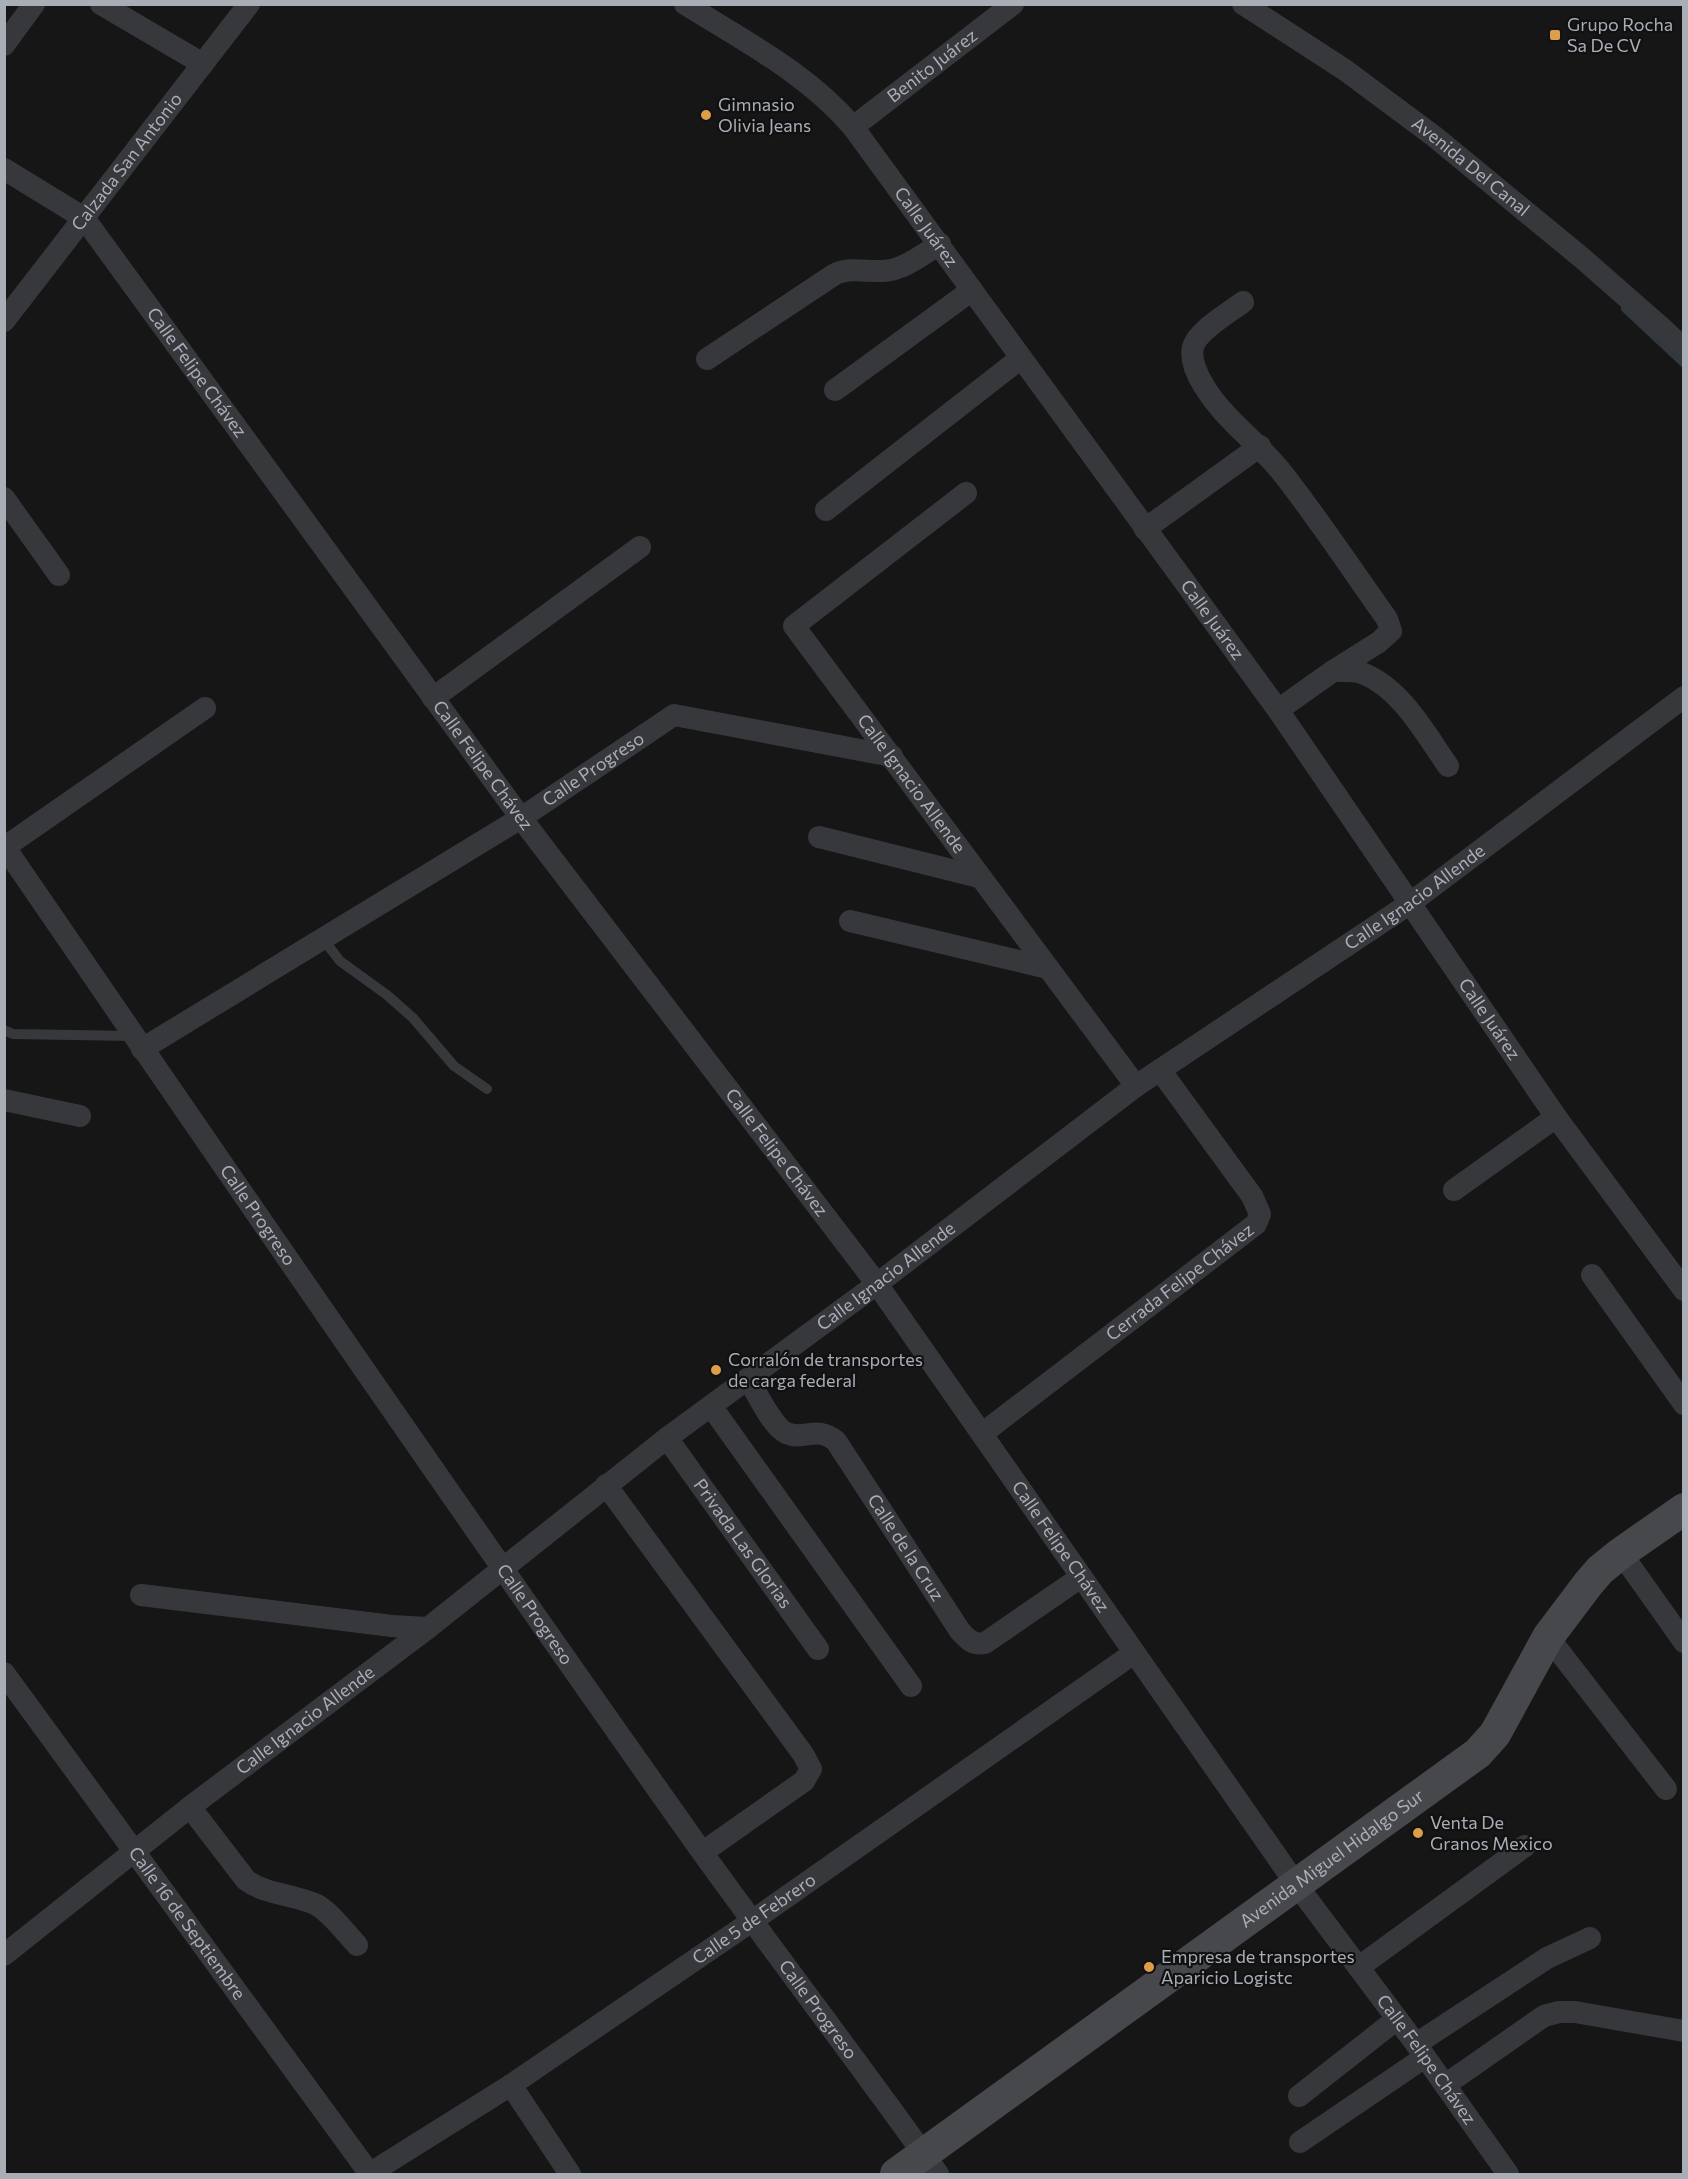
<svg xmlns="http://www.w3.org/2000/svg" width="1688" height="2179" font-family="Commissioner,sans-serif">
<rect width="100%" height="100%" fill="#161617"/>
<g fill="none" stroke-linecap="round" stroke-linejoin="round">
<polyline stroke="#30393f" stroke-width="6" points="1624,309 1684,365"/>
<g stroke="#37383c" stroke-width="10">
<polyline points="323,939 340,961 387,995 413,1018 454,1066 487,1089"/>
<polyline points="4,1030 13,1034 133,1036"/>
</g>
<g stroke="#37383c" stroke-width="22">
<polyline points="101,4 203,64"/>
<path id="s1" d="M685 4C744 41 807 73 853 127L1278 710 1556 1117 1684 1290"/>
<path id="s2" d="M1243 4 1345 70 1435 137 1582 258 1663 329 1684 349"/>
<polyline points="4,45 34,4"/>
<path id="s3" d="M853 127 1013 4"/>
<path id="s4" d="M4 169 84 218 521 818 877 1284 1296 1884 1416 2044 1508 2174"/>
<path d="M1243 302C1230 312 1197 331 1193 347 1190 359 1197 375 1204 386 1223 418 1256 441 1280 470 1318 518 1352 570 1387 619L1391 631 1379 642 1333 671 1278 710"/>
<path id="s5" d="M4 321 249 4"/>
<path d="M707 359 835 274C851 267 866 272 883 271 904 270 923 254 940 244"/>
<polyline points="835,390 972,290"/>
<path id="s6" d="M966 493 794 626 1136 1086"/>
<polyline points="4,498 59,575"/>
<polyline points="826,510 1021,358"/>
<polyline points="1145,529 1260,446"/>
<path d="M1333 671C1342 671 1354 670 1362 673 1401 688 1425 733 1448 766"/>
<polyline points="433,698 640,547"/>
<polyline points="819,837 979,877"/>
<path id="s7" d="M4 846C235 1183 466 1519 702 1852 780 1960 861 2066 938 2174"/>
<polyline points="5,847 205,708"/>
<polyline points="850,921 1048,968"/>
<path id="s8" d="M142 1049 521 818 674 715 892 756"/>
<polyline points="4,1100 80,1116"/>
<polyline points="1454,1190 1556,1117"/>
<polyline points="1592,1275 1684,1404"/>
<path id="s9" d="M748 1379C757 1393 772 1426 786 1433 805 1441 816 1425 836 1441L960 1631C968 1640 973 1645 985 1643L1081 1577"/>
<polyline points="711,1406 911,1686"/>
<path id="s10" d="M983 1433 1256 1224 1260 1214 1252 1196 1160 1070"/>
<path id="s11" d="M667 1438 818 1649"/>
<polyline points="606,1485 803,1754 811,1769 804,1781 703,1852"/>
<polyline points="1621,1553 1684,1642"/>
<polyline points="141,1595 392,1626 428,1628"/>
<polyline points="1548,1637 1666,1789"/>
<path id="s12" d="M4 1673 370 2174"/>
<path d="M190 1807 246 1880C266 1895 294 1894 317 1905 332 1914 345 1932 357 1945"/>
<path id="s13" d="M4 1955 190 1807 428 1628 667 1438 877 1284 1136 1086 1409 904 1684 697"/>
<polyline points="1359,1967 1525,1846"/>
<polyline points="1416,2044 1547,1958 1590,1938"/>
<polyline points="511,2085 570,2174"/>
<polyline points="1445,2085 1544,2016 1559,2012 1575,2012 1684,2031"/>
<polyline points="1299,2096 1397,2019"/>
<polyline points="1300,2142 1425,2057"/>
<path id="s14" d="M369 2174 511 2085 752 1921 1134 1653"/>
</g>
<path stroke="#46484c" stroke-width="32" id="s15" d="M896 2174 1478 1753 1495 1734 1548 1637 1588 1584 1600 1570 1621 1553 1684 1509"/>
</g>
<g fill="#dc9e49" stroke="#111112" stroke-width="2">
<rect x="1549" y="29" width="12" height="12" rx="3"/>
<circle cx="706" cy="115" r="6"/>
<circle cx="716" cy="1370" r="6"/>
<circle cx="1418" cy="1833" r="6"/>
<circle cx="1149" cy="1967" r="6"/>
</g>
<g text-anchor="middle" stroke-width="4.5" stroke-linejoin="round" paint-order="stroke">
<g font-size="18" fill="#a9aeb6" stroke="#111112" text-anchor="start">
<text x="1567" y="31">Grupo Rocha<tspan x="1567" dy="21">Sa De CV</tspan></text>
<text x="718" y="111">Gimnasio<tspan x="718" dy="21">Olivia Jeans</tspan></text>
<text x="728" y="1366">Corralón de transportes<tspan x="728" dy="21">de carga federal</tspan></text>
<text x="1430" y="1829">Venta De<tspan x="1430" dy="21">Granos Mexico</tspan></text>
<text x="1161" y="1963">Empresa de transportes<tspan x="1161" dy="21">Aparicio Logistc</tspan></text>
</g>
<g font-size="18" fill="#a9aeb6" stroke="#111112">
<text dy="6" stroke="none"><textPath href="#s3" startOffset="100">Benito Juárez</textPath></text>
<text dy="6" stroke="none"><textPath href="#s5" startOffset="201">Calzada San Antonio</textPath></text>
<text dy="6" stroke="none"><textPath href="#s2" startOffset="280">Avenida Del Canal</textPath></text>
<text dy="6" stroke="none"><textPath href="#s1" startOffset="333">Calle Juárez</textPath></text>
<text dy="6" stroke="none"><textPath href="#s4" startOffset="285">Calle Felipe Chávez</textPath></text>
<text dy="6" stroke="none"><textPath href="#s1" startOffset="819">Calle Juárez</textPath></text>
<text dy="6" stroke="none"><textPath href="#s4" startOffset="771">Calle Felipe Chávez</textPath></text>
<text dy="6" stroke="none"><textPath href="#s8" startOffset="531">Calle Progreso</textPath></text>
<text dy="6" stroke="none"><textPath href="#s6" startOffset="414">Calle Ignacio Allende</textPath></text>
<text dy="6" stroke="none"><textPath href="#s13" startOffset="1764">Calle Ignacio Allende</textPath></text>
<text dy="6" stroke="none"><textPath href="#s1" startOffset="1305">Calle Juárez</textPath></text>
<text dy="6" stroke="none"><textPath href="#s4" startOffset="1257">Calle Felipe Chávez</textPath></text>
<text dy="6" stroke="none"><textPath href="#s7" startOffset="448">Calle Progreso</textPath></text>
<text dy="6" stroke="none"><textPath href="#s13" startOffset="1113">Calle Ignacio Allende</textPath></text>
<text dy="6" stroke="none"><textPath href="#s10" startOffset="248">Cerrada Felipe Chávez</textPath></text>
<text dy="6" stroke="none"><textPath href="#s11" startOffset="130">Privada Las Glorias</textPath></text>
<text dy="6" stroke="none"><textPath href="#s4" startOffset="1743">Calle Felipe Chávez</textPath></text>
<text dy="6" stroke="none"><textPath href="#s9" startOffset="246">Calle de la Cruz</textPath></text>
<text dy="6" stroke="none"><textPath href="#s7" startOffset="934">Calle Progreso</textPath></text>
<text dy="6" stroke="none"><textPath href="#s13" startOffset="382">Calle Ignacio Allende</textPath></text>
<text dy="6" stroke="none"><textPath href="#s15" startOffset="538">Avenida Miguel Hidalgo Sur</textPath></text>
<text dy="6" stroke="none"><textPath href="#s14" startOffset="462">Calle 5 de Febrero</textPath></text>
<text dy="6" stroke="none"><textPath href="#s12" startOffset="310">Calle 16 de Septiembre</textPath></text>
<text dy="6" stroke="none"><textPath href="#s7" startOffset="1420">Calle Progreso</textPath></text>
<text dy="6" stroke="none"><textPath href="#s4" startOffset="2373">Calle Felipe Chávez</textPath></text>
</g>
</g>
<rect width="1688" height="2179" fill="none" stroke="#a9aeb6" stroke-width="12"/>
</svg>
